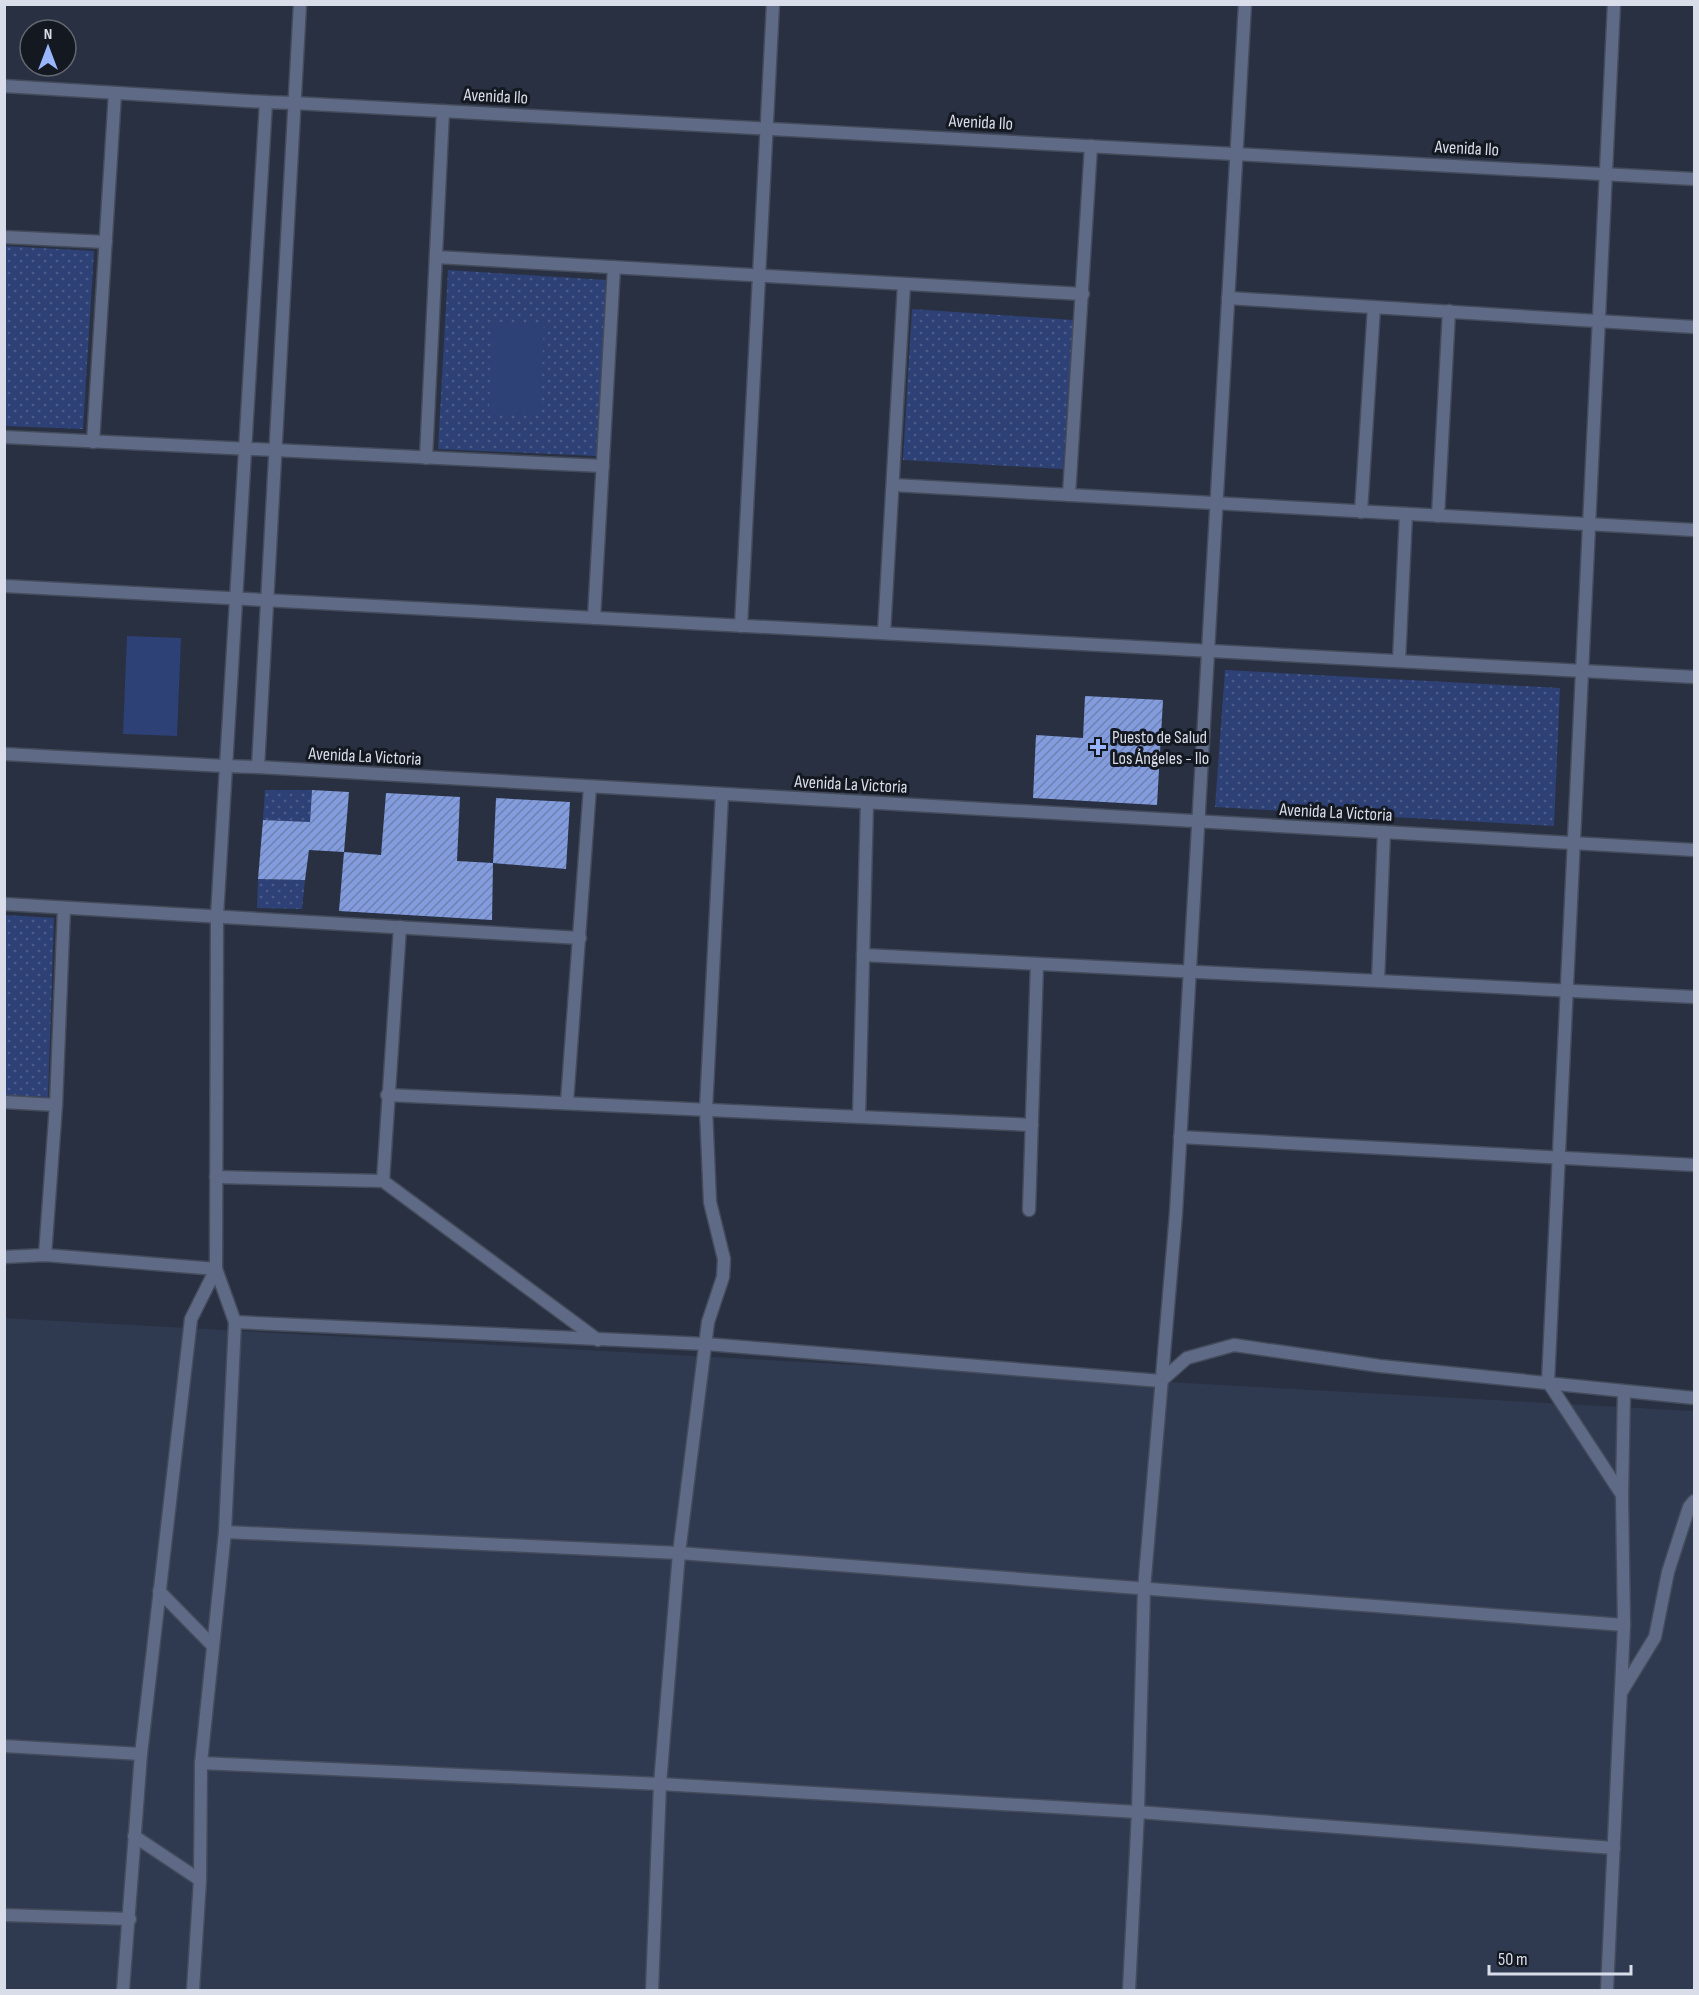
<svg xmlns="http://www.w3.org/2000/svg" width="1699" height="1995" font-family="'Sofia Sans Condensed',sans-serif">
<defs>
<pattern id="grass-dots" width="8" height="8" patternUnits="userSpaceOnUse" patternTransform="scale(1.5)"><rect width="8" height="8" fill="#2e4176"/><path d="M2 2h.1M6 6h.1" fill="none" stroke="#4c5c8a" stroke-width="1.8" stroke-linecap="round"/></pattern>
<pattern id="building-hatch" width="6" height="6" patternUnits="userSpaceOnUse" patternTransform="scale(1.5)"><rect width="6" height="6" fill="#829cde"/><path d="M-1 1l2-2M0 6l6-6M5 7l2-2" fill="none" stroke="#6e81b0"/></pattern>
</defs>
<rect width="100%" height="100%" fill="#283041"/>
<polygon fill="#2f3950" points="4,1318 1694,1411 1694,1990 5,1990"/>
<g fill="url(#grass-dots)">
<polygon points="5,246 94,251 83,429 5,426"/>
<polygon points="448,270 606,280 596,456 438,449"/>
<polygon points="912,309 1073,320 1063,469 903,460"/>
<polygon points="1225,670 1560,688 1554,826 1215,807"/>
<polygon points="265,790 312,790 310,822 263,820"/>
<polygon points="258,879 305,880 302,909 257,908"/>
<polygon points="5,915 54,918 48,1097 5,1095"/>
</g>
<g fill="#2e4176">
<polygon points="492,322 544,324 540,414 489,412"/>
<polygon points="127,636 181,638 177,736 123,734"/>
</g>
<g fill="url(#building-hatch)">
<polygon points="1085,696 1163,700 1157,805 1033,798 1036,735 1083,738"/>
<polygon points="312,790 349,792 344,852 309,850 305,880 258,879 263,820 310,822"/>
<polygon points="386,793 460,797 457,861 493,863 492,920 339,911 344,852 381,855"/>
<polygon points="496,798 570,802 566,869 493,863"/>
</g>
<g fill="none" stroke-linecap="round" stroke-linejoin="round">
<defs>
<g id="minor">
<polyline points="1614,4 1548,1382 1622,1495"/>
<polyline points="4,86 266,102"/>
<polyline points="293,103 1694,179"/>
<polyline points="4,237 106,242"/>
<polyline points="436,257 1083,294"/>
<polyline points="1228,298 1694,327"/>
<polyline points="4,437 603,466"/>
<polyline points="93,442 115,93"/>
<polyline points="426,458 443,111"/>
<polyline points="893,485 1694,530"/>
<polyline points="1069,495 1091,146"/>
<polyline points="1361,512 1374,307"/>
<polyline points="1438,516 1449,311"/>
<polyline points="4,586 1694,677"/>
<polyline points="594,618 614,267"/>
<polyline points="741,626 773,4"/>
<polyline points="884,633 904,284"/>
<polyline points="1399,661 1406,514"/>
<polyline points="4,754 224,766"/>
<polyline points="258,767 1694,850"/>
<polyline points="4,904 580,938"/>
<polyline points="863,955 1694,997"/>
<polyline points="1378,981 1384,832"/>
<polyline points="387,1095 1032,1125"/>
<polyline points="4,1102 56,1105"/>
<polyline points="567,1102 590,787"/>
<polyline points="859,1117 867,803"/>
<polyline points="1180,1137 1694,1165"/>
<polyline points="216,1177 383,1181 598,1340"/>
<polyline points="383,1181 400,927"/>
<polyline points="1029,1210 1037,964"/>
<polyline points="45,1255 56,1105 64,908"/>
<polyline points="4,1257 45,1255 216,1269"/>
<polyline points="235,1322 706,1344 1161,1381 1187,1358 1234,1345 1380,1366 1694,1398"/>
<polyline points="225,1532 679,1553 1624,1625"/>
<polyline points="1622,1691 1655,1637 1668,1572 1689,1507 1694,1501"/>
<polyline points="4,1746 141,1754"/>
<polyline points="201,1763 660,1784 1138,1812 1614,1848"/>
<polyline points="4,1915 130,1919"/>
<polyline points="652,1990 660,1784 679,1553 708,1322 723,1277 724,1259 710,1202 706,1109 722,794"/>
<polyline points="1129,1990 1138,1812 1144,1589 1176,1213 1245,4"/>
<polyline points="1607,1990 1624,1625 1622,1495 1624,1392"/>
</g>
<g id="tertiary">
<polyline points="224,766 258,767 300,4"/>
<polyline points="159,1591 213,1646"/>
<polyline points="134,1836 200,1880"/>
<polyline points="123,1990 141,1754 191,1319 216,1269"/>
<polyline points="193,1990 200,1880 201,1763 225,1532 235,1322 216,1269 217,916 266,102 293,103"/>
</g>
</defs>
<use href="#minor" stroke="#444c5c" stroke-width="15"/>
<use href="#tertiary" stroke="#444c5c" stroke-width="15"/>
<use href="#minor" stroke="#5f6b86" stroke-width="12"/>
<use href="#tertiary" stroke="#5f6b86" stroke-width="12"/>
</g>
<path fill="#98b5fd" stroke="#141820" stroke-width="2" d="M1095 738h6v6h6v6h-6v6h-6v-6h-6v-6h6z"/>
<g text-anchor="middle" stroke-width="6" stroke-linejoin="round" paint-order="stroke">
<g font-size="18" fill="#d8dde9" stroke="#141820">
<text transform="translate(496 96) rotate(3)" y="6">Avenida Ilo</text>
<text transform="translate(981 122) rotate(3)" y="6">Avenida Ilo</text>
<text transform="translate(1467 148) rotate(3)" y="6">Avenida Ilo</text>
<text transform="translate(365 756) rotate(3)" y="6">Avenida La Victoria</text>
<text transform="translate(851 784) rotate(3)" y="6">Avenida La Victoria</text>
<text transform="translate(1336 812) rotate(3)" y="6">Avenida La Victoria</text>
</g>
<g font-size="18" fill="#d8dde9" stroke="#141820" text-anchor="start">
<text x="1112" y="743">Puesto de Salud<tspan x="1112" dy="21">Los Ángeles - Ilo</tspan></text>
</g>
</g>
<rect width="1699" height="1995" fill="none" stroke="#d8dde9" stroke-width="12"/>
<g transform="translate(48 48)"><circle r="28" fill="#141820" stroke="#626770" stroke-width="1.5"/>
<path d="M0-4.5L10 22L0 15L-10 22Z" fill="#98b5fd"/>
<text y="-9" font-size="16" font-weight="bold" text-anchor="middle" fill="#d8dde9">N</text>
</g>
<path d="M1489 1965v9h142v-9" fill="none" stroke="#d8dde9" stroke-width="3"/>
<text x="1498" y="1965" font-size="18" fill="#d8dde9" stroke="#141820" stroke-width="4.5" paint-order="stroke">50 m</text>
</svg>
